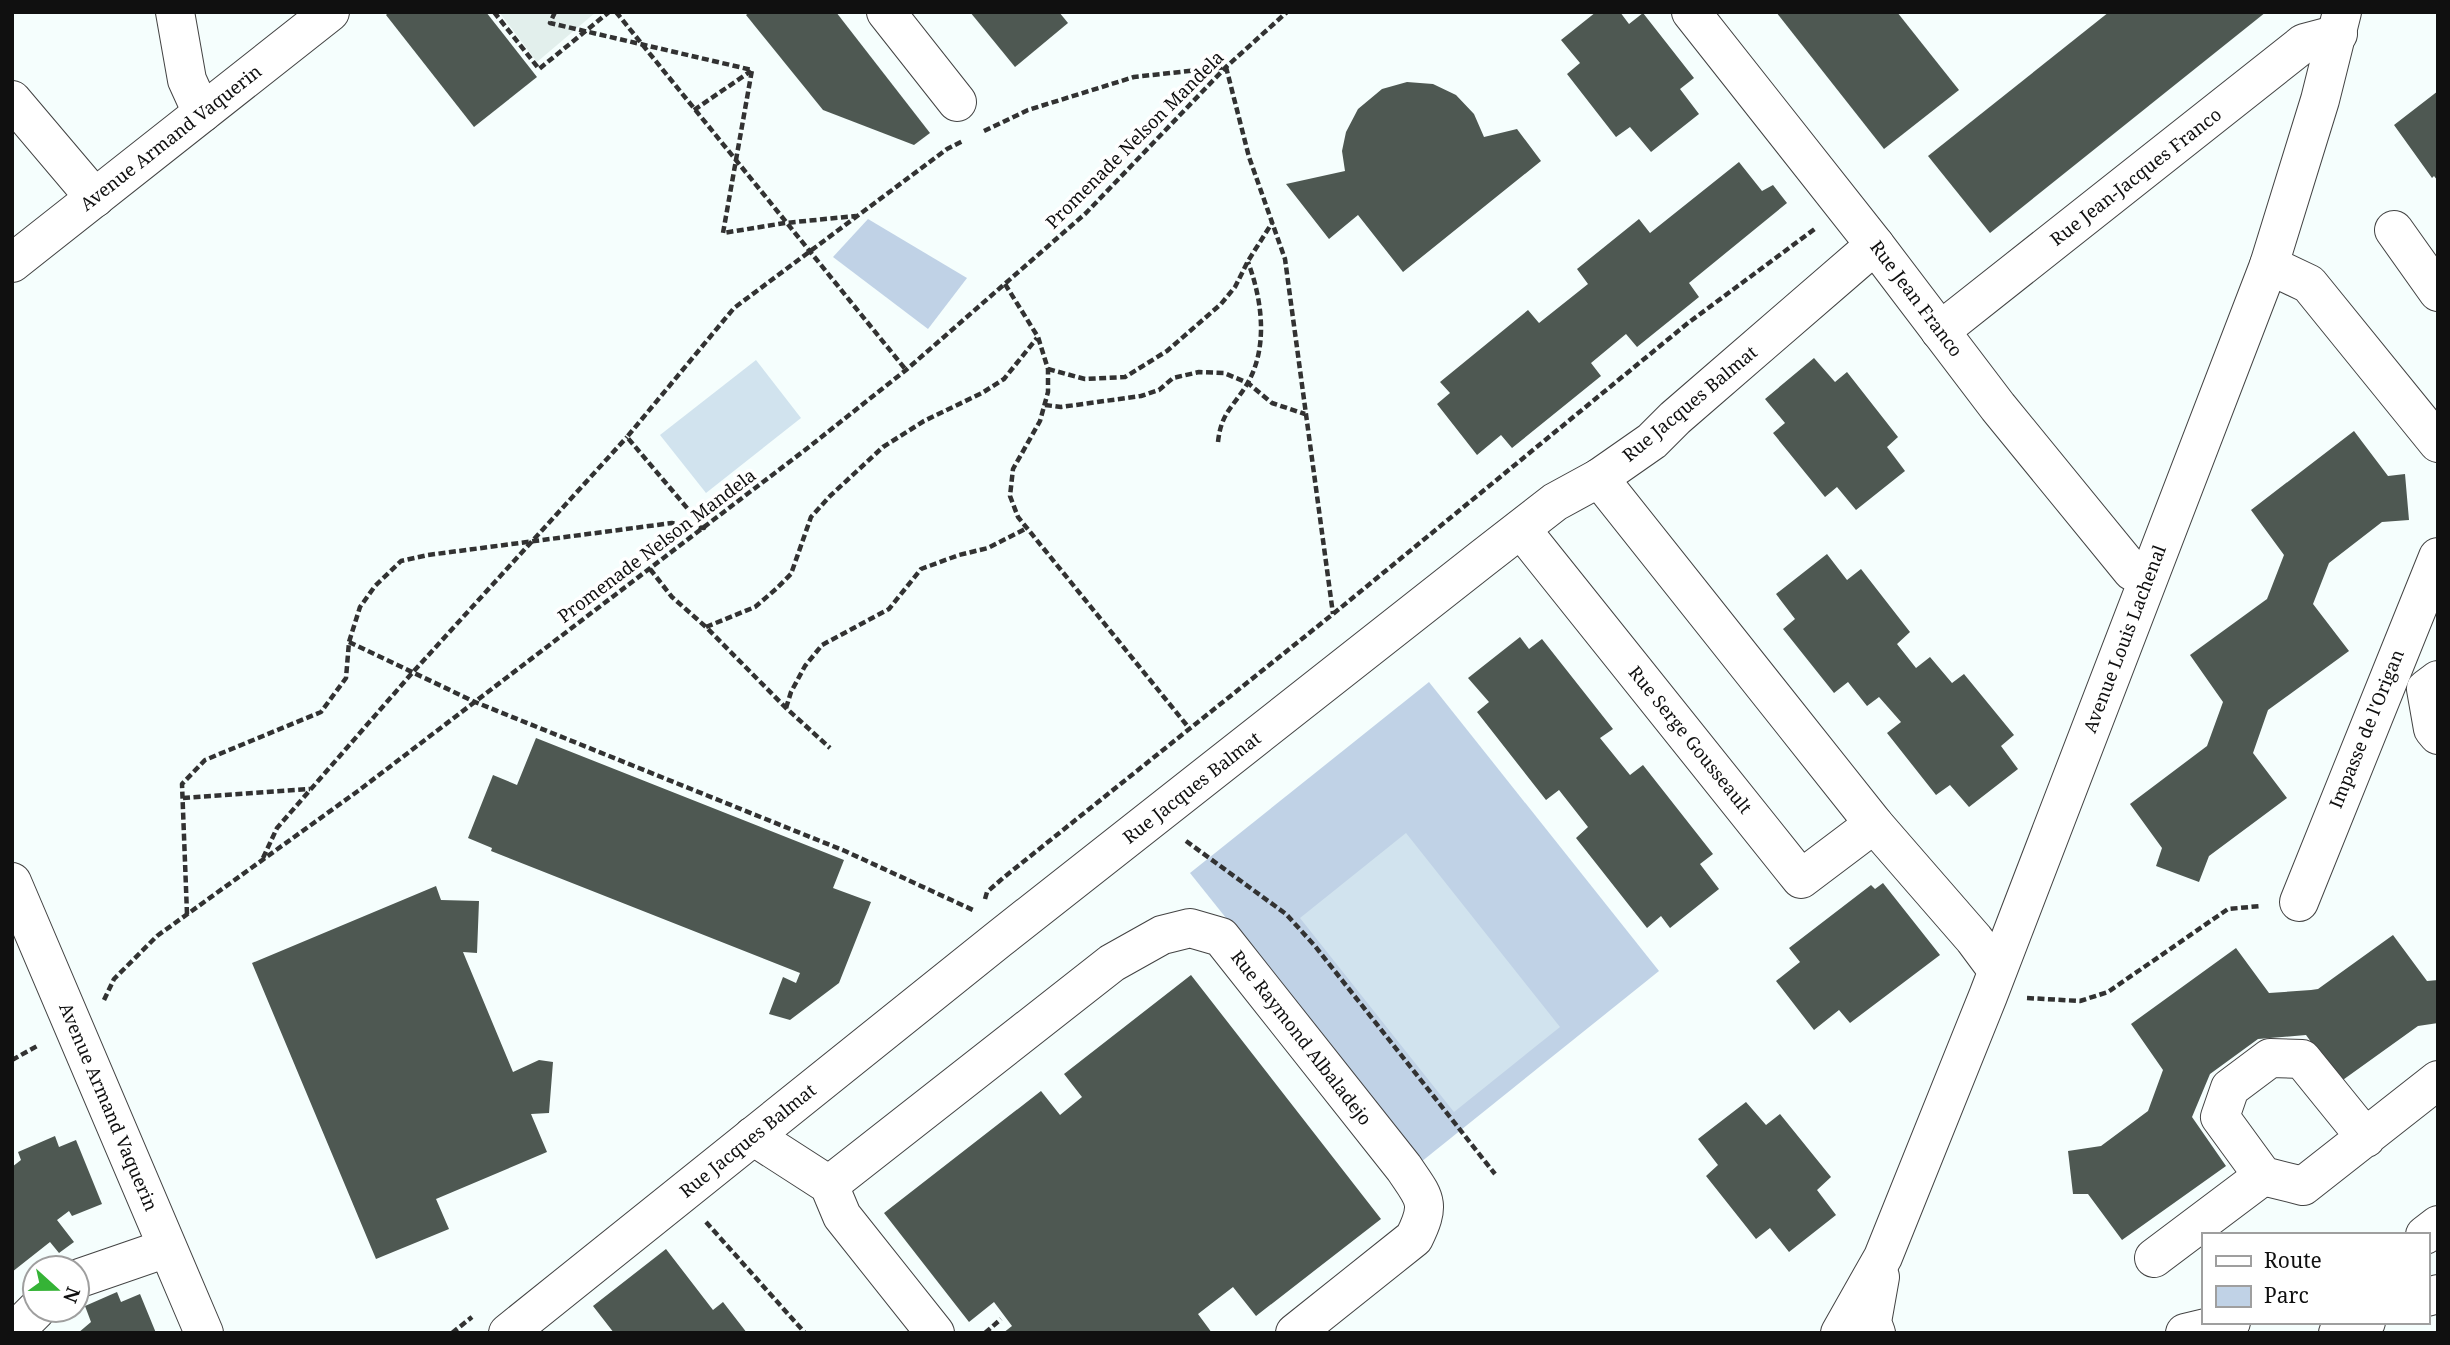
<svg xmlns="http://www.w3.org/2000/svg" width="2450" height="1345" font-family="'Noto Serif',serif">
<rect width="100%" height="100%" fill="#f5fefd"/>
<g fill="#c0d2e6">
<polygon points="868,219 967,278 928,329 833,257"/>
<polygon points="1429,682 1659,971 1421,1162 1190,873"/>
</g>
<g fill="#d1e3ee">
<polygon points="756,360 801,418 706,493 660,435"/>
<polygon points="1406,833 1560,1027 1454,1112 1300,918"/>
</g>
<polygon fill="#e2efec" points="499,12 596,12 537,62"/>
<g fill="#4e5852">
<polygon points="389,12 486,12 537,77 474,127 386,15"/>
<polygon points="750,12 836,12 930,133 914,145 823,110 746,15"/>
<polygon points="970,12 1059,12 1068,23 1015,67"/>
<polygon points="1596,12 1620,12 1629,24 1643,13 1694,78 1680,89 1699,114 1651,152 1630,127 1616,137 1567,74 1580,63 1561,40"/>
<polygon points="1776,12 1897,12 1959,90 1884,149"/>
<polygon points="2109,12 2266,12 1990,233 1928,156"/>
<polygon points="1407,82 1433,84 1456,95 1474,114 1484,137 1517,129 1541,161 1403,272 1358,215 1329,239 1286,184 1345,171 1342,151 1346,132 1358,109 1382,89"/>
<polygon points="2438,91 2438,181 2434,176 2432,178 2394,125"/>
<polygon points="1739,162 1762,191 1773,185 1787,203 1689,283 1699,297 1637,347 1626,334 1591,363 1601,376 1512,448 1501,435 1477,455 1437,404 1450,393 1440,382 1528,310 1539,323 1588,284 1577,269 1639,219 1650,233"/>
<polygon points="1814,358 1835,382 1847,372 1898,437 1887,447 1905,471 1856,510 1837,487 1825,497 1773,433 1785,423 1765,399"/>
<polygon points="2354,431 2388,476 2405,474 2409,520 2382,522 2329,563 2313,604 2349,651 2268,710 2253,753 2287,798 2209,856 2199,882 2156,866 2162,848 2130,804 2207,746 2223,702 2190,655 2267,599 2284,555 2251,510"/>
<polygon points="1827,554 1847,580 1861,569 1910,632 1897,644 1916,668 1930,657 1952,683 1964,674 2014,735 2001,746 2018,769 1969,807 1950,785 1936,795 1887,733 1901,722 1879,697 1867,706 1848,682 1834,693 1783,629 1795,619 1776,594"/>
<polygon points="1520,637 1529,649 1542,639 1613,729 1600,738 1630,775 1643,765 1713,854 1700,864 1719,889 1670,928 1661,916 1647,928 1576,838 1588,827 1570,804 1559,790 1546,800 1477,712 1489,702 1468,678"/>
<polygon points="536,738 844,860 833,888 871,902 839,983 790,1020 769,1014 783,977 796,983 800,973 491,851 492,848 468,838 493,775 517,785"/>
<polygon points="1883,883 1940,955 1850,1023 1839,1010 1814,1030 1776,981 1800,962 1789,948 1871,885 1875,889"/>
<polygon points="436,886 441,900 479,901 477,953 463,952 513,1072 539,1060 553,1062 549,1113 531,1114 547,1152 436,1199 449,1229 376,1259 252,963"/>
<polygon points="2393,935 2427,981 2438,980 2438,1023 2418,1026 2340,1082 2306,1035 2258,1039 2210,1074 2192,1117 2226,1166 2122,1240 2088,1194 2073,1194 2068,1151 2101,1146 2148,1111 2163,1070 2131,1024 2236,948 2269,993 2311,990 2318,989"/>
<polygon points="1191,975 1381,1219 1256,1316 1233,1287 1198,1314 1212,1333 1003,1333 1012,1326 994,1302 969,1322 884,1213 1041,1091 1060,1115 1082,1097 1064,1074"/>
<polygon points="1746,1102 1766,1125 1780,1114 1831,1177 1817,1190 1836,1215 1789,1252 1770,1228 1756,1239 1706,1176 1718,1165 1698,1139"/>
<polygon points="55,1136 59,1147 76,1140 102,1204 72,1216 69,1211 57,1220 74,1242 59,1253 50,1242 12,1272 12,1167 21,1160 18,1152"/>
<polygon points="666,1249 713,1310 723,1302 747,1333 614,1333 593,1306"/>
<polygon points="117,1292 121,1302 140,1294 156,1333 78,1333 91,1322 85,1306"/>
</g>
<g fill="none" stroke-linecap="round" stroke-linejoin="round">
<defs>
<g id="minor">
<polyline points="175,12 187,80 202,113"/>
<polyline points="886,12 957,102"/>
<polyline points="1691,12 1875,245 1998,407 2132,571 2147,579"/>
<polyline points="12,100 95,198"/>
<polyline points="2394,230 2438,292"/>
<polyline points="12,263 330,12"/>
<polyline points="2269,265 2309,284 2438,443"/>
<polyline points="1940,331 2304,43 2338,34"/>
<polyline points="1521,529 1801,879 1874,824 1599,478"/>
<polyline points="2438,680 2426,689 2433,729 2438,735"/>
<polyline points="1874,824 1974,939 1997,970"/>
<polyline points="12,882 204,1333"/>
<polyline points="2299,902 2438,557"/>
<polyline points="753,1136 829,1185 842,1216 935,1333"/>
<polyline points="2366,1138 2302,1059 2270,1058 2230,1088 2220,1117 2263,1176 2303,1186 2438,1080"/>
<path d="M829 1185 1112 963 1162 935 1190 928 1221 937 1404 1168C1424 1198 1432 1202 1414 1238L1295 1333"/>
<polyline points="2425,1235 2438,1225"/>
<polyline points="2154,1258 2263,1176"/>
<polyline points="77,1279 167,1248"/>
<polyline points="2427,1297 2438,1294"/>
<polyline points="18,1328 36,1310"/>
<polyline points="508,1333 999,939 1483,558 1555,502 1599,478 1652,441 1675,418 1875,245"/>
<polyline points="1840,1333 1883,1257 1988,996 2269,265 2320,100 2342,12"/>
<polyline points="1876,1333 1872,1322 1880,1277"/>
<polyline points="2185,1333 2231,1322"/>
<polyline points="2338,1333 2366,1322"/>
</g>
</defs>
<use href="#minor" stroke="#434343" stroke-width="40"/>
<g stroke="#323232" stroke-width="4.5" stroke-dasharray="7 3.5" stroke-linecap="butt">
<polyline points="494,12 539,69 609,12"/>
<polyline points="555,12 550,23 752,70 723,233 785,223 856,216"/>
<polyline points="616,12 906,370"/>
<polyline points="694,110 751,71"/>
<polyline points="984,131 1028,110 1134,77 1226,67 1249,157 1285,259 1333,614"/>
<polyline points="1005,284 1038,337 1048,369 1048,392 1040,421 1013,469 1010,496 1018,517 1189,728"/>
<polyline points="1048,369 1085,379 1125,377 1167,351 1221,304 1235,287 1248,261 1272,223"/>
<polyline points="1045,405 1061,407 1141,396 1159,390 1173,378 1199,372 1224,373 1248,383 1272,403 1305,414"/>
<path d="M1218 442C1221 415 1230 410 1244 389 1269 352 1263 302 1248 262"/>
<polyline points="650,569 672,597 706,627 786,708 830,748"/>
<polyline points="706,627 755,607 776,589 791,574 811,517 830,496 883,447 924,421 982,393 1004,379 1037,338"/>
<polyline points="349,642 475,702 845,851 973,910"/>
<polyline points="786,708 791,692 805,666 822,645 889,609 921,569 959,555 988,548 1027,528"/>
<polyline points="183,798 310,789"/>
<polyline points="1186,841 1286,914 1315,946 1495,1174"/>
<polyline points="263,858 277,828 413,672 627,437"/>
<polyline points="985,899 987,892 1003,878 1333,614 1688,323 1816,228"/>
<polyline points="187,914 182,784 205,760 321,712 346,678 349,642 360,607 375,586 401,561 428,555 672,523 704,528 627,437 734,308 947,149 963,141"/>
<polyline points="2027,998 2080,1001 2108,992 2228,909 2261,906"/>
<polyline points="104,1000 114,979 157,936 358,791 805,450 906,370 1086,213 1226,67 1287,12"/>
<polyline points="12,1060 39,1045"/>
<polyline points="706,1222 805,1333"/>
<polyline points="452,1333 472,1317"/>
<polyline points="985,1333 1001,1319"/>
</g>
<use href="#minor" stroke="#fff" stroke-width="38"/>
</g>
<g text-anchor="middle" stroke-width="7" stroke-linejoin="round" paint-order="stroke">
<g font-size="18" fill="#101010" stroke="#fff">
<text transform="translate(171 138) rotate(-38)" y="6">Avenue Armand Vaquerin</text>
<text transform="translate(1135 140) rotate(-45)" y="6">Promenade Nelson Mandela</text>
<text transform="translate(2136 177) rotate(-38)" y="6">Rue Jean-Jacques Franco</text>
<text transform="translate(1916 299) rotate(53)" y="6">Rue Jean Franco</text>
<text transform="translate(1690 404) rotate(-40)" y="6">Rue Jacques Balmat</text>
<text transform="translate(657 546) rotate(-37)" y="6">Promenade Nelson Mandela</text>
<text transform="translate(2125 639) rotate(-69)" y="6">Avenue Louis Lachenal</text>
<text transform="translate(2367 729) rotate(-68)" y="6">Impasse de l'Origan</text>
<text transform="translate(1690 740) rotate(51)" y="6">Rue Serge Gousseault</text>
<text transform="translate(1192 788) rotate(-38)" y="6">Rue Jacques Balmat</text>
<text transform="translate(1301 1038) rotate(52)" y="6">Rue Raymond Albaladejo</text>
<text transform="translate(108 1107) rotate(67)" y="6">Avenue Armand Vaquerin</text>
<text transform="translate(748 1141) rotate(-39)" y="6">Rue Jacques Balmat</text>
</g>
</g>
<rect width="2450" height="1345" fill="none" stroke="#101010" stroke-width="28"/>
<rect x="2202" y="1233" width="228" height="91" fill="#ffffff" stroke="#9f9f9f" stroke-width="2"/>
<rect x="2216" y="1256" width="35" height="10" fill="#ffffff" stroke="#9f9f9f" stroke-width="2"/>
<text x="2264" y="1268" font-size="21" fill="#101010">Route</text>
<rect x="2216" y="1286" width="35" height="21" fill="#c0d2e6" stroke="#9f9f9f" stroke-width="2"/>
<text x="2264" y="1303" font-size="21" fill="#101010">Parc</text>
<g transform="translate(56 1289) rotate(111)"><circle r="33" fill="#ffffff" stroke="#9f9f9f" stroke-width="2"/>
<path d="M0-5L12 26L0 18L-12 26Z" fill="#35b336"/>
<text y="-10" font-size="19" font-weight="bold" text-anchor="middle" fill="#101010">N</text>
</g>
</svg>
